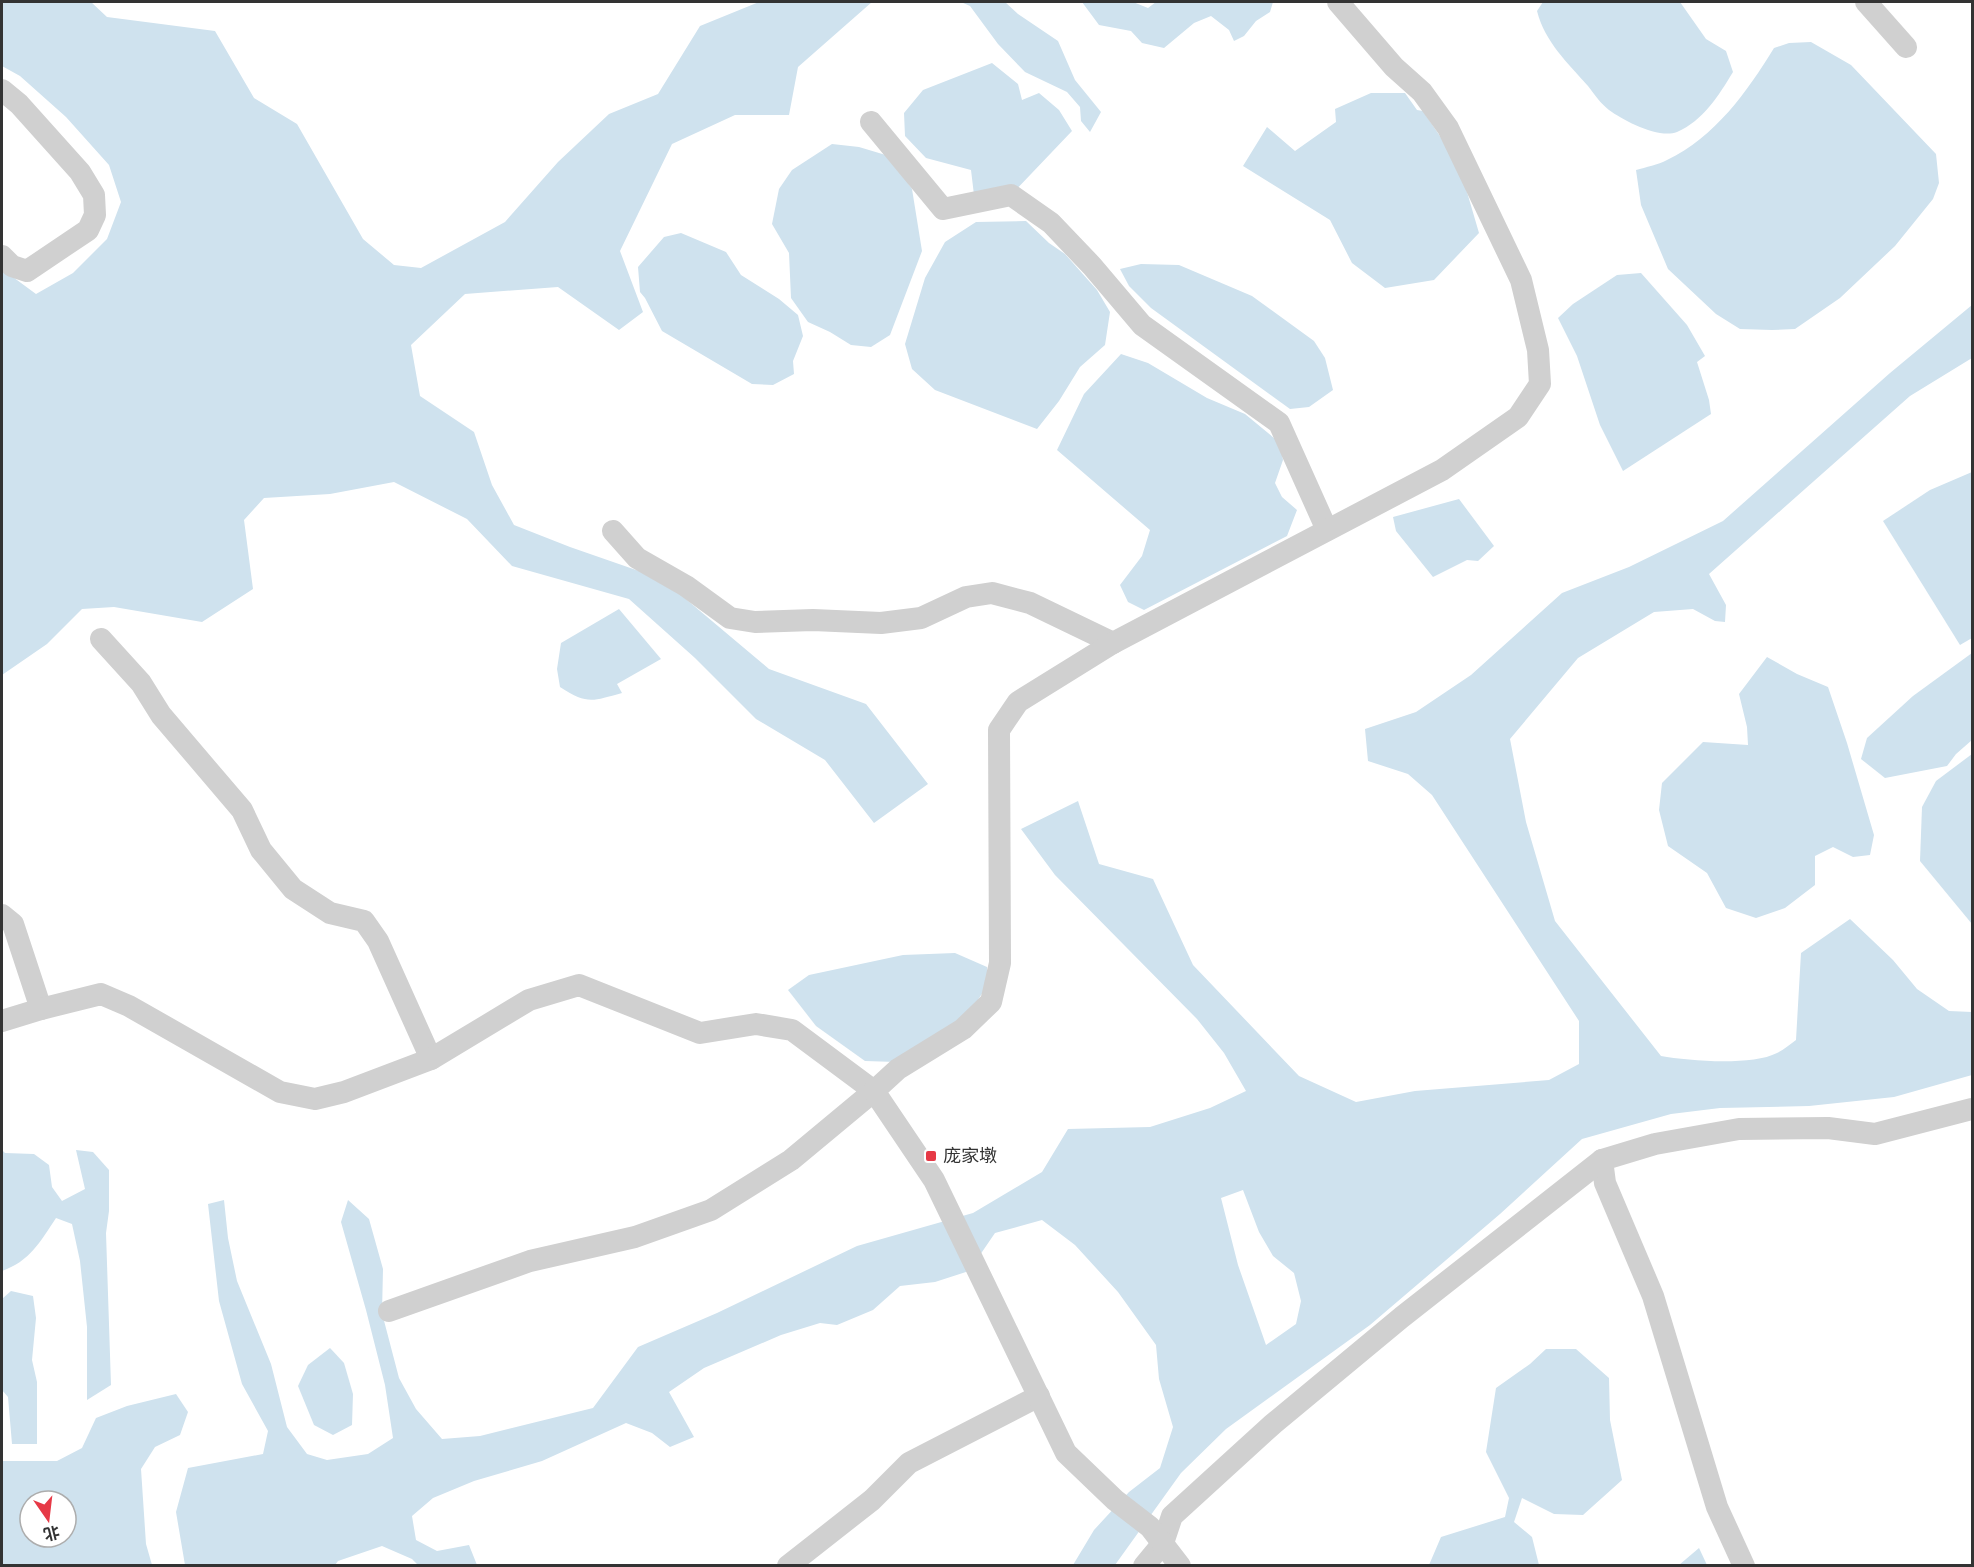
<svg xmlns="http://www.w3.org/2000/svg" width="1974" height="1567" font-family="Ubuntu,'Noto Sans SC',sans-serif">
<rect width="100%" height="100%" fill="#fff"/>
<g fill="#cfe2ee" fill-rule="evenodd">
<polygon points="2,2 91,2 107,17 215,31 254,98 297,124 363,239 394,265 421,268 505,222 558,162 609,114 658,94 700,26 759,2 872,2 798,67 789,115 735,115 672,144 620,251 643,312 619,330 558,287 465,294 411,345 420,396 474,432 492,485 514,525 570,547 662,579 769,669 866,704 928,784 874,823 825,760 756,719 695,658 629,599 512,566 467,519 394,482 330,494 264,498 244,520 253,589 202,622 114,607 82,609 47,644 2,675 2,269 36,294 73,273 107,239 121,202 109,165 66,117 20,76 2,66"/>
<polygon points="961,2 1005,2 1018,14 1058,41 1075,80 1101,112 1090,132 1081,121 1080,107 1067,92 1025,72 998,44 970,6"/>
<polygon points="1082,2 1133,2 1148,8 1156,2 1273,2 1270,12 1256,21 1244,36 1234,41 1229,30 1211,16 1194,23 1164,48 1142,43 1131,31 1099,25"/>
<path d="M1543 2H1680L1706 39 1726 51 1733 72C1719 95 1703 121 1677 132 1659 139 1624 121 1609 110 1601 104 1594 94 1588 86 1567 62 1545 42 1537 11Z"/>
<path d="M1811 42 1851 65 1936 154 1939 183 1933 199 1895 246 1840 298 1795 329 1772 330 1740 329 1716 314 1668 269 1641 205 1636 170C1646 167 1658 165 1667 160 1715 137 1747 92 1774 48L1789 43Z"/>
<polygon points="992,63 1018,84 1022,100 1039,93 1059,110 1072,131 1011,195 974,195 971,170 926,158 905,136 904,113 923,90"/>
<polygon points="1371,93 1405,93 1417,110 1423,111 1452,154 1467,192 1479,233 1434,280 1385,288 1352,263 1330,220 1243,166 1267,127 1295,151 1336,122 1335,109"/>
<polygon points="832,144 859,147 889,156 912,189 922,251 890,335 871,347 851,345 830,332 808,322 791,298 789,253 772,224 779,189 792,170"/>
<polygon points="1026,221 1049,243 1065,254 1097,290 1110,312 1105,345 1080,367 1059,401 1037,429 935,390 912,369 905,344 925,278 945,242 976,222"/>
<polygon points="681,233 726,252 741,275 779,299 798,315 803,336 793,361 794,374 773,385 752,384 662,331 645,298 640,292 638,267 664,237"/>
<polygon points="1141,264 1179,265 1252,296 1314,341 1325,358 1333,390 1309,407 1290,409 1151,308 1129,286 1120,269"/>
<polygon points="1641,273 1687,325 1705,356 1697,362 1709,400 1711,414 1623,471 1600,425 1577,356 1558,318 1573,304 1617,275"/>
<path d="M1972 305V358L1910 396 1709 574 1726 605 1725 622 1715 621 1693 609 1654 612 1578 658 1510 739 1526 822 1555 921 1661 1056C1689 1061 1752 1066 1777 1053 1784 1050 1790 1044 1796 1040L1801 953 1850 919 1893 960 1917 989 1949 1011 1972 1012V1075L1894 1097 1809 1106 1720 1108 1671 1114 1582 1139 1500 1214 1370 1325 1226 1429 1181 1473 1115 1565H1073L1094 1530 1129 1492 1160 1468 1173 1427 1159 1379 1156 1345 1118 1292 1075 1245 1042 1220 995 1233 969 1271 935 1282 900 1286 873 1310 837 1325 820 1323 781 1335 704 1368 669 1392 694 1437 670 1447 652 1433 626 1423 542 1461 474 1481 433 1498 412 1516 416 1540 437 1551 469 1545 477 1565H418L412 1559 382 1546 338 1561 335 1565H185L176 1512 188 1468 263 1454 268 1431 242 1384 219 1301 208 1204 224 1200 228 1238 237 1281 271 1364 287 1427 307 1454 327 1460 368 1454 393 1438 385 1385 366 1310 341 1222 348 1200 369 1219 383 1269 382 1313 399 1378 416 1409 442 1439 480 1436 593 1408 638 1347 717 1313 857 1246 973 1213 1042 1172 1068 1129 1150 1127 1210 1108 1246 1091 1224 1053 1197 1019 1055 875 1021 829 1078 801 1099 864 1153 879 1193 965 1299 1076 1356 1102 1415 1091 1549 1080 1579 1064V1021L1432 795 1408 774 1368 761 1365 729 1416 712 1471 675 1562 593 1629 567 1723 521 1890 373ZM1243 1190 1259 1232 1273 1256 1294 1273 1301 1301 1296 1324 1266 1345 1238 1265 1221 1198Z"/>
<polygon points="1121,354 1148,363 1207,398 1245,414 1280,443 1283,460 1275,483 1282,497 1297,510 1287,536 1144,610 1128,602 1120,585 1142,556 1150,530 1057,450 1084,394"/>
<polygon points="1972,472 1972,638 1960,645 1883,521 1930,490"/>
<polygon points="1459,499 1494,546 1478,561 1467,560 1433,577 1396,531 1393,517"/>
<path d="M619 609 661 659 617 684 622 693C592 701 588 705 560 687L557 669 561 643Z"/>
<polygon points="1972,653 1972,740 1956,754 1947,766 1885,778 1861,759 1867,738 1913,696"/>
<polygon points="1767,657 1797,674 1828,687 1847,743 1874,835 1870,855 1853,857 1833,847 1815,856 1815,885 1785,908 1756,918 1726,908 1707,873 1668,846 1659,810 1662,783 1703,742 1748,745 1747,727 1739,694"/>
<polygon points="1972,754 1972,924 1920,861 1922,807 1936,781"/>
<polygon points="955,953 987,967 988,984 976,1003 952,1025 896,1062 865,1061 816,1026 788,990 809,975 903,955"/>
<path d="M2 1150 5 1153 34 1154 49 1165 52 1187 62 1201 85 1189 76 1150 93 1152 109 1170V1211L106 1233 111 1385 87 1400V1327L80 1261 72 1224 56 1218C40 1242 30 1261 2 1271Z"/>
<polygon points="11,1291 33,1296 36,1318 32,1360 37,1382 37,1444 12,1444 8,1397 2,1390 2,1299"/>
<polygon points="330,1348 344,1363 353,1394 352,1425 333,1435 314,1425 298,1386 308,1365"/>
<polygon points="1546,1349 1576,1349 1609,1378 1610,1420 1622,1480 1583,1515 1554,1514 1522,1498 1514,1522 1532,1537 1539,1565 1429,1565 1441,1537 1505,1517 1509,1498 1486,1452 1496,1388 1530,1364"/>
<path d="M176 1394 188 1412 180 1435 155 1447 141 1469 146 1544 152 1565H2V1461H57L82 1448 96 1418 127 1406ZM30 1501H66V1537H30Z"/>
<polygon points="1699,1548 1707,1565 1679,1565"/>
</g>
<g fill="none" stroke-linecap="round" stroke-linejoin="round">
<g stroke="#d0d0d0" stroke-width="22">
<polyline points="1866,2 1906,47"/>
<polyline points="2,90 19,104 80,172 94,195 95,215 88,230 27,271 12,266 2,256"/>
<polyline points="871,122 943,209 1011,195 1051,223 1092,266 1142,325 1279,423 1327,530"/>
<polyline points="613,531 637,558 686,586 730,618 755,622 813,620 881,623 921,618 966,597 992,593 1030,603 1113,643"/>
<polyline points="101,639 141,683 161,715 242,810 261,850 293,889 330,913 364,921 378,941 431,1059"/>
<polyline points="2,915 13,924 41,1009"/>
<polyline points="2,1021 41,1009 101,994 129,1006 280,1092 315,1099 344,1092 431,1059 529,1000 579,985 700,1033 756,1024 792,1030 874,1091 791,1160 711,1210 635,1237 530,1261 389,1311"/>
<polyline points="1602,1160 1605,1183 1653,1296 1717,1507 1744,1566"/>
<polyline points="788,1566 872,1500 909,1463 1039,1396"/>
<polyline points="1144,1566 1163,1543 1172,1516 1273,1424 1402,1317 1602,1160 1655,1144 1739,1129 1828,1128 1875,1134 1972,1109"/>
<polyline points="1180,1566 1150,1527 1115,1500 1066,1453 934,1180 874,1091 898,1069 963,1029 991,1002 1000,963 999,730 1018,702 1113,643 1442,470 1518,417 1540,384 1538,350 1521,280 1448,128 1422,92 1394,67 1338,2"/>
</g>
</g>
<rect fill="#e63946" stroke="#fff" stroke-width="2" x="925" y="1150" width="12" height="12" rx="3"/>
<g text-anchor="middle" stroke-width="6" stroke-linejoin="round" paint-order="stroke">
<g font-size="18" fill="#333" stroke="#fff" text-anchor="start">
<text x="943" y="1162">庞家墩</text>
</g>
</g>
<rect width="1974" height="1567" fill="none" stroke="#333333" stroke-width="6"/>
<g transform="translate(48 1519) rotate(166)"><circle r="28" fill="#ffffff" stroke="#adadad" stroke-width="1.5"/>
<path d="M0-4.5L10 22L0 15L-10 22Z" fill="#e63946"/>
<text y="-9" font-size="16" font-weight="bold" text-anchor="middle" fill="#333333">北</text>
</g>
</svg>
